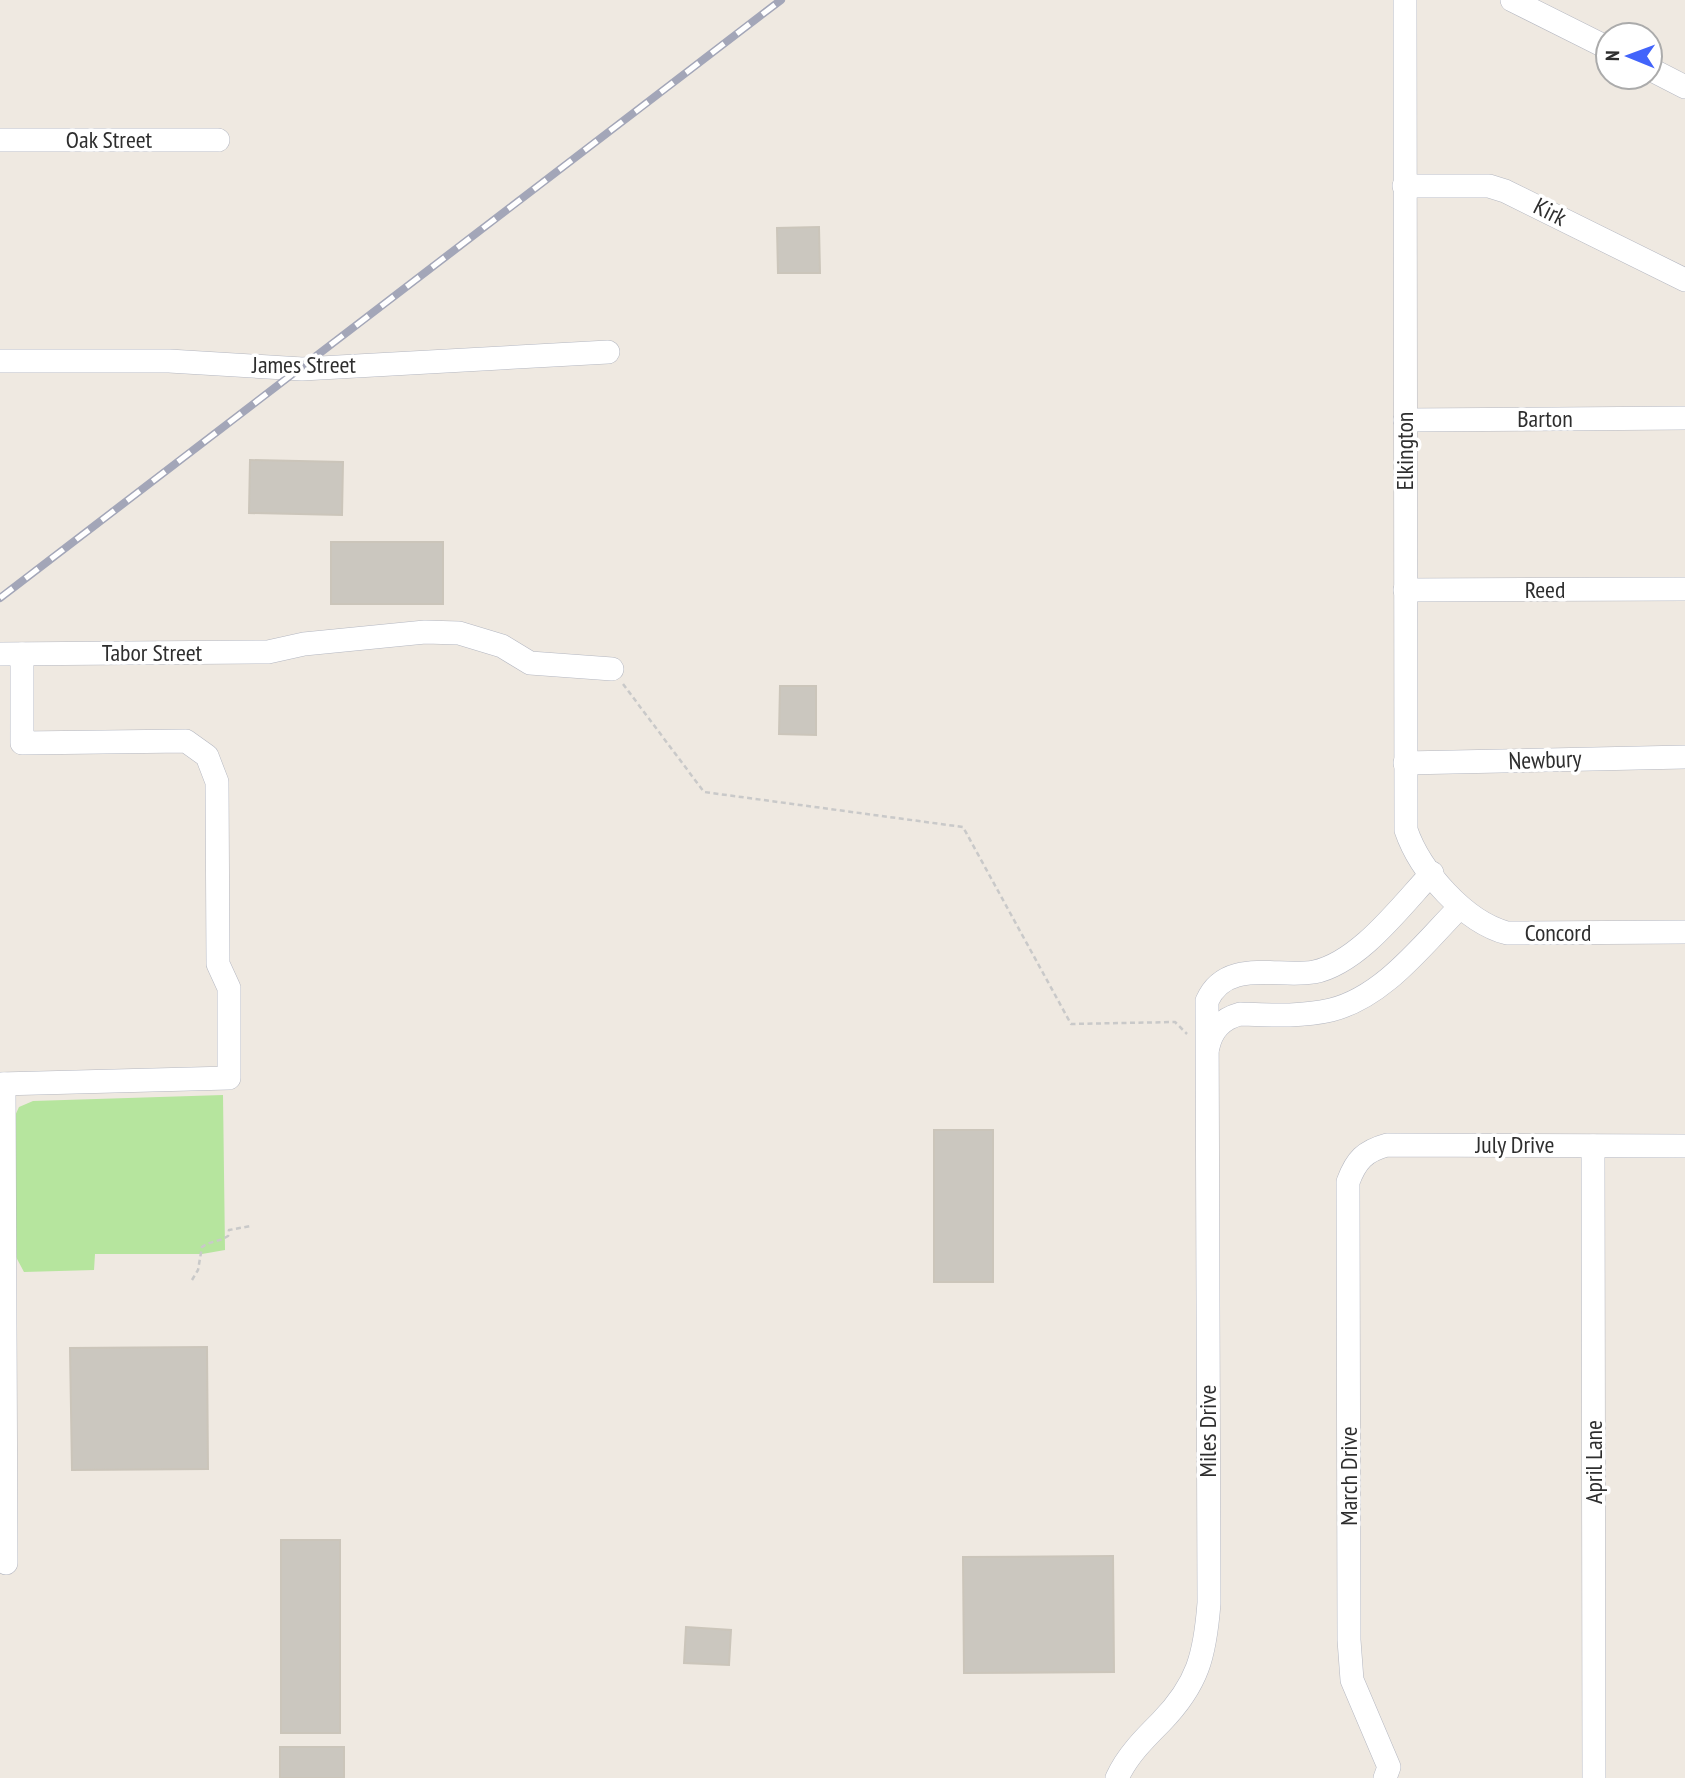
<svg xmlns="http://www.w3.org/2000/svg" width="1685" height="1778" font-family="'PT Sans Narrow',sans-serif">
<rect width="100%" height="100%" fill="#efe9e1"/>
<polygon fill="#b6e59e" points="223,1095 225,1250 202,1254 95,1254 94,1270 24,1272 16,1257 13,1120 19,1107 33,1101"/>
<g fill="#cbc7bf" stroke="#cbc5ba" stroke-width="2">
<polygon points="819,227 820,273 778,273 777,228"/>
<polygon points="250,460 343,462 342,515 249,513"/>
<rect x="331" y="542" width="112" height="62"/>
<polygon points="780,686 816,686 816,735 779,734"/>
<rect x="934" y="1130" width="59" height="152"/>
<polygon points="207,1347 208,1469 72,1470 70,1348"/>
<rect x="281" y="1540" width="59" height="193"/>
<polygon points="1113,1556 1114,1672 964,1673 963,1557"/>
<polygon points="686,1627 731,1630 729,1665 684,1663"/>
<rect x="280" y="1747" width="64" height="31"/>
</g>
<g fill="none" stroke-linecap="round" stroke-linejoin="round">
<defs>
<g id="minor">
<path d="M1405 0 1406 830C1420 871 1465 922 1507 933L1685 932"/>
<polyline points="1512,0 1608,48"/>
<polyline points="1650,69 1685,87"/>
<polyline points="0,140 218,140"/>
<polyline points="1404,186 1489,186 1505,191 1685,280"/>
<polyline points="0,361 169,361 302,369 608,352"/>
<polyline points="1405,420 1685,418"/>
<polyline points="1405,590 1685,589"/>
<polyline points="0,654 268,652 304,644 425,632 459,633 502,646 530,663 612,669"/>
<polyline points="1405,763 1685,757"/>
<path d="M1208 1047C1212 1029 1222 1019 1240 1014 1270 1015 1301 1017 1331 1010 1384 997 1423 944 1460 907"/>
<polyline points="0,1084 229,1078 229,988 218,964 217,782 207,756 186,741 22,743 22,654"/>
<polyline points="4,1084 6,1563"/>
<polyline points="1593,1146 1594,1778"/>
<path d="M1117 1778C1127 1756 1144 1739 1161 1722 1198 1684 1205 1655 1209 1603L1207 1001C1226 958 1277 978 1314 972 1359 963 1401 906 1432 873"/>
<path d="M1385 1778 1389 1767 1352 1680 1349 1640 1348 1182C1356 1160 1365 1151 1387 1145L1685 1146"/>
</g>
</defs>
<use href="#minor" stroke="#b4b7c1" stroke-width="24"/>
<g stroke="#c9c9c9" stroke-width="2.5" stroke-dasharray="5 3.5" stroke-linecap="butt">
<polyline points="623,684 704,792 963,827 1071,1024 1175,1022 1187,1034"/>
<path d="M192 1280 198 1270 202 1247C210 1241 219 1242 228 1236L229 1230 251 1226"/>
</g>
<use href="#minor" stroke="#fff" stroke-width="23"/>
<defs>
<polyline id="rail" points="0,598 781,0"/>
</defs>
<use href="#rail" stroke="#a3a6b8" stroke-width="8"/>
<use href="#rail" stroke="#fff" stroke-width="5" stroke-dasharray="16" stroke-linecap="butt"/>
</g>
<g text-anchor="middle" stroke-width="7" stroke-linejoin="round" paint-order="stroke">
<g font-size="24" fill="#2e2e2e" stroke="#fff">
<text x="109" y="148">Oak Street</text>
<text transform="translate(1550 212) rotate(27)" y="8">Kirk</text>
<text x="304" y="373">James Street</text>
<text x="1545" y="427">Barton</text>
<text transform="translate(1405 451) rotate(-90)" y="8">Elkington</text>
<text x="1545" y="598">Reed</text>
<text x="152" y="661">Tabor Street</text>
<text transform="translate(1545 760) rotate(-2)" y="8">Newbury</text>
<text x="1558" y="941">Concord</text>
<text x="1515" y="1153">July Drive</text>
<text transform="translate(1208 1431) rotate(-90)" y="8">Miles Drive</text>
<text transform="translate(1594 1462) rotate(-90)" y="8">April Lane</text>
<text transform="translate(1349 1476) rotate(-90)" y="8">March Drive</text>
</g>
</g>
<g transform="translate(1629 56) rotate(271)"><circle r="33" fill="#ffffff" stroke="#ababab" stroke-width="2"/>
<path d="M0-5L12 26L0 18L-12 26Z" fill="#4264fb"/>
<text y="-10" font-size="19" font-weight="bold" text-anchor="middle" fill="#2e2e2e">N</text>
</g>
</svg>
